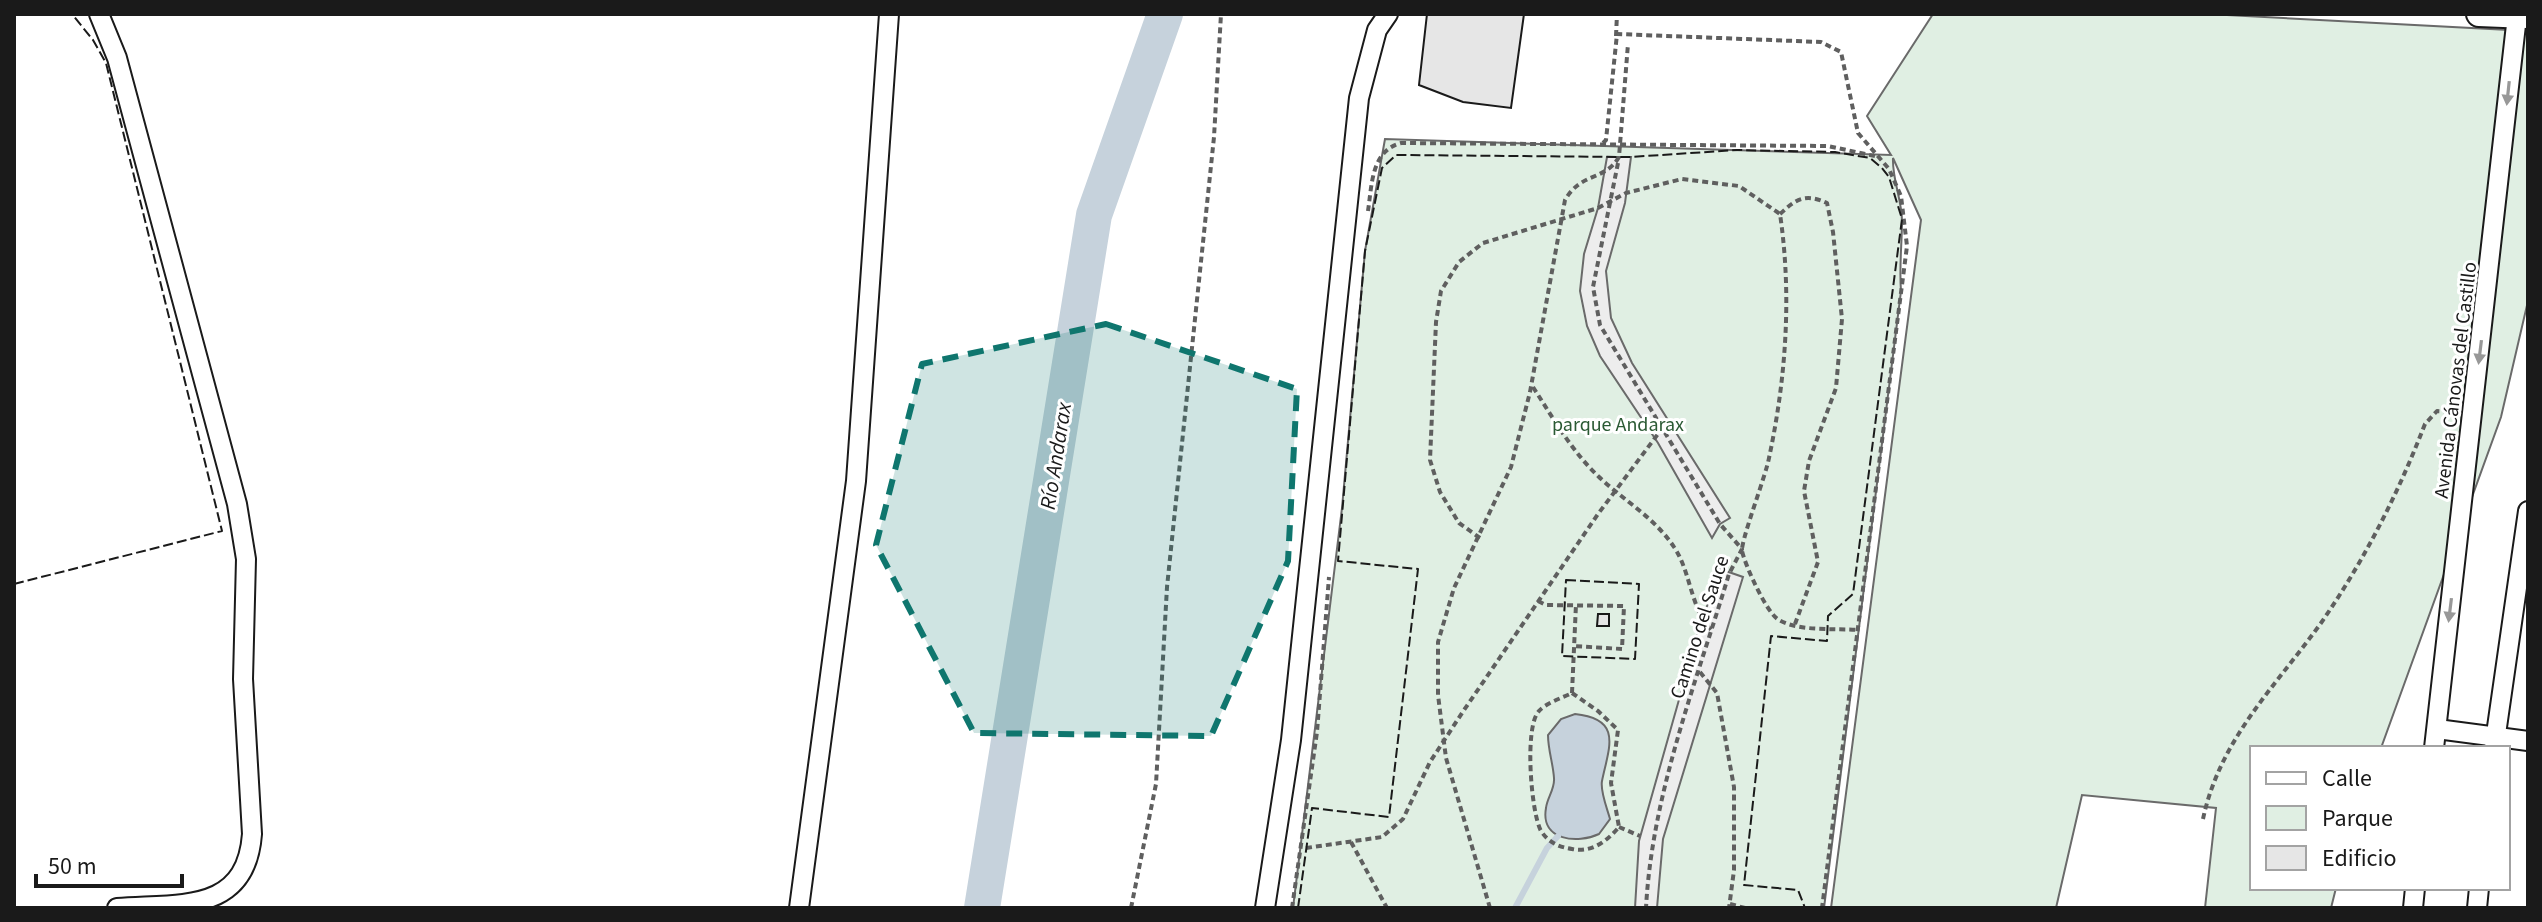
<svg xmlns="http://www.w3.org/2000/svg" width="2542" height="922" font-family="'Source Sans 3',sans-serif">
<rect width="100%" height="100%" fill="#fff"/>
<path fill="#e0efe3" stroke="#6a6a6a" stroke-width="2" d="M1933 14H2208L2528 31V301L2501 417 2381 748H2252V888H2336L2331 908H2205L2216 808 2082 795 2056 908H1831L1921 220 1893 158C1892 179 1902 200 1902 221 1902 244 1899 267 1901 291L1824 908H1293L1342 508 1365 251 1385 139 1891 155 1867 116Z"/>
<g fill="#ededed" stroke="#6a6a6a" stroke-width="2">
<polygon points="1607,157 1631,157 1625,203 1606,271 1611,318 1632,363 1730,518 1720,524 1712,538 1658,443 1600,356 1587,326 1580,291 1584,254 1598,208"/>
<polygon points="1720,569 1743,577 1663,839 1657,908 1635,908 1639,841 1699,629"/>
</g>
<path fill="#c6d2dc" stroke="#6a6a6a" stroke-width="2" d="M1575 714C1623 719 1609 747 1602 781 1600 791 1607 808 1610 819L1599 834C1578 844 1540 841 1546 808 1547 798 1555 789 1554 778 1553 763 1548 750 1548 735L1561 719Z"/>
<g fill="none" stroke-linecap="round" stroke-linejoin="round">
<polyline stroke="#c6d2dc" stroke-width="6" points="1515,908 1547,848 1558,836"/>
<polyline stroke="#c6d2dc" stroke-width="36" points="982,908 1094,215 1165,14"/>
</g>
<g fill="#e6e6e6" stroke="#1a1a1a" stroke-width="2">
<polygon points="1427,14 1524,14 1511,108 1463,102 1419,85"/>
<polygon points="1598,614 1609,614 1609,626 1597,626"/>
</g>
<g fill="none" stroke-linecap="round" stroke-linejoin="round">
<defs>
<g id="minor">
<path d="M99 14 117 58 237 504 246 559 243 679 252 834C246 914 180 903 117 908"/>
<polyline points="2437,729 2528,741"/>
<polyline points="2434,748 2517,16"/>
<polyline points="2494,748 2528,511"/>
<polyline points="799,908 856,481 889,14"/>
<polyline points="1265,908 1291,740 1359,98 1377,30 1388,14"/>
<polyline points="2413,908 2415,888"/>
<polyline points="2477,908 2479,888"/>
</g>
<polyline id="secondary" points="2479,14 2528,16"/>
</defs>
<use href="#minor" stroke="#1a1a1a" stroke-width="22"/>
<use href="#secondary" stroke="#1a1a1a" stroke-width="28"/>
<g stroke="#5f5f5f" stroke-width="4" stroke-dasharray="6 4" stroke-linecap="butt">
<polyline points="1616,36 1617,14"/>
<polyline points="1603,143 1606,140 1617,34 1821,42 1841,52 1858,133 1889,169 1901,196 1907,246 1822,908"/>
<path d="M1618 163 1593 287 1600 325 1720 524 1742 549 1729 574C1696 683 1652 794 1646 908"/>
<path d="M1368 211C1372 185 1371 151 1401 143L1828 146 1879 157"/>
<path d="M1780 214C1796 199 1805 193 1827 203L1833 232 1842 319 1836 388 1809 461 1804 491 1818 562 1795 624"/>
<path d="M1533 387C1553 418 1571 450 1598 476 1623 500 1654 517 1674 547 1691 572 1690 607 1711 630"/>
<path d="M1480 538 1459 523 1440 492 1430 460 1436 322 1441 291 1459 262 1483 243 1598 208 1626 193 1682 179 1739 186 1780 214C1792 295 1786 378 1769 458 1766 475 1741 540 1742 551 1745 565 1767 614 1779 620 1800 632 1835 628 1858 630"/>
<polyline points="1538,601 1546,605 1624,606 1622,649 1574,646"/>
<polyline points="1700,672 1717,693 1734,787 1734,870 1729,908"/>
<path d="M1572 693 1598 711 1618 730 1611 783 1619 827C1607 841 1592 853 1572 849 1559 847 1549 843 1541 831 1531 813 1524 726 1539 711 1546 703 1562 698 1572 693Z"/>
<polyline points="1572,693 1576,604"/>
<path d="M2203 819C2220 739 2275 687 2321 623 2364 561 2398 494 2425 424L2437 411 2455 412"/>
<polyline points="1619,827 1640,836"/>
<polyline points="1351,842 1387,908"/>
<polyline points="1306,848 1382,837 1403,819 1430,762 1462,713 1598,514 1661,430"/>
<polyline points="1730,904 1745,908"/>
<polyline points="1131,908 1156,784 1167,587 1214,137 1221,14"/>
<polyline points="1292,908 1317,732 1329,577"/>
<path d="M1490 908 1446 758 1438 695V642L1454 588 1511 467 1530 392 1565 200C1581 172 1605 181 1619 157L1628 44"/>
</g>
<use href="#minor" stroke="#fff" stroke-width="18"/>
<use href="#secondary" stroke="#fff" stroke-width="24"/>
<g stroke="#1a1a1a" stroke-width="2" stroke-dasharray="10 4" stroke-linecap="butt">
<polygon points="1566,580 1639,584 1635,659 1562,656"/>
<polyline points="14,584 222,531 106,63 93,40 72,14"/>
<polyline points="1298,908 1312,808 1389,817 1418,569 1338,561 1365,251 1382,168 1396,155 1631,157 1737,150 1835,152 1870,158 1882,168 1889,177 1902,219 1853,594 1828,616 1827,641 1771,636 1744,885 1798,890 1805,908"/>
</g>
</g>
<defs><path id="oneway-solid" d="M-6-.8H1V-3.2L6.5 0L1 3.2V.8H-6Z" transform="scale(2)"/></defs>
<g fill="#989898">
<use href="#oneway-solid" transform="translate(2508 93) rotate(96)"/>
<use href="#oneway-solid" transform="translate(2480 352) rotate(97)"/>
<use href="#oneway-solid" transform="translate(2450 610) rotate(97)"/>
</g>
<path fill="#0f766e" fill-opacity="0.2" stroke="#0f766e" stroke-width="6" stroke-dasharray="16 10" stroke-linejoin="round" d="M1106 324 1297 389 1288 561 1211 736 974 733 876 545 922 364Z"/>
<g text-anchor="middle" stroke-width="6" stroke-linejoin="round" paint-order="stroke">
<g font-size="20" fill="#1a1a1a" stroke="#fff">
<text transform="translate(2455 380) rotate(-83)" y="7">Avenida Cánovas del Castillo</text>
<text transform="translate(1699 627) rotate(-72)" y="7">Camino del Sauce</text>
</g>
<g font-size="20" fill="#2b5a34" stroke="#fff">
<text x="1618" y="431">parque Andarax</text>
</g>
<g font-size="22" font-style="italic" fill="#1a1a1a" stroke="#fff">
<text transform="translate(1055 456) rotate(-81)" y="8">Río Andarax</text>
</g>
</g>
<rect width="2542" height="922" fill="none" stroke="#1a1a1a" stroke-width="32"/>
<rect x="2250" y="746" width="260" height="144" fill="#ffffff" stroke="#a3a3a3" stroke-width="2"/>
<rect x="2266" y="772" width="40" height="12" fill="#ffffff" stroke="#a3a3a3" stroke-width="2"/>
<text x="2322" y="786" font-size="24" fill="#1a1a1a">Calle</text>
<rect x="2266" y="806" width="40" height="24" fill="#e0efe3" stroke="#a3a3a3" stroke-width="2"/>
<text x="2322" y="826" font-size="24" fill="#1a1a1a">Parque</text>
<rect x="2266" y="846" width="40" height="24" fill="#e6e6e6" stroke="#a3a3a3" stroke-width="2"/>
<text x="2322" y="866" font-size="24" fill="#1a1a1a">Edificio</text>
<path d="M36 874v12h146v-12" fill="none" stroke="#1a1a1a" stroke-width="4"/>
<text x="48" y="874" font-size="24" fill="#1a1a1a" stroke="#ffffff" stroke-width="6" paint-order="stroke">50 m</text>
</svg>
